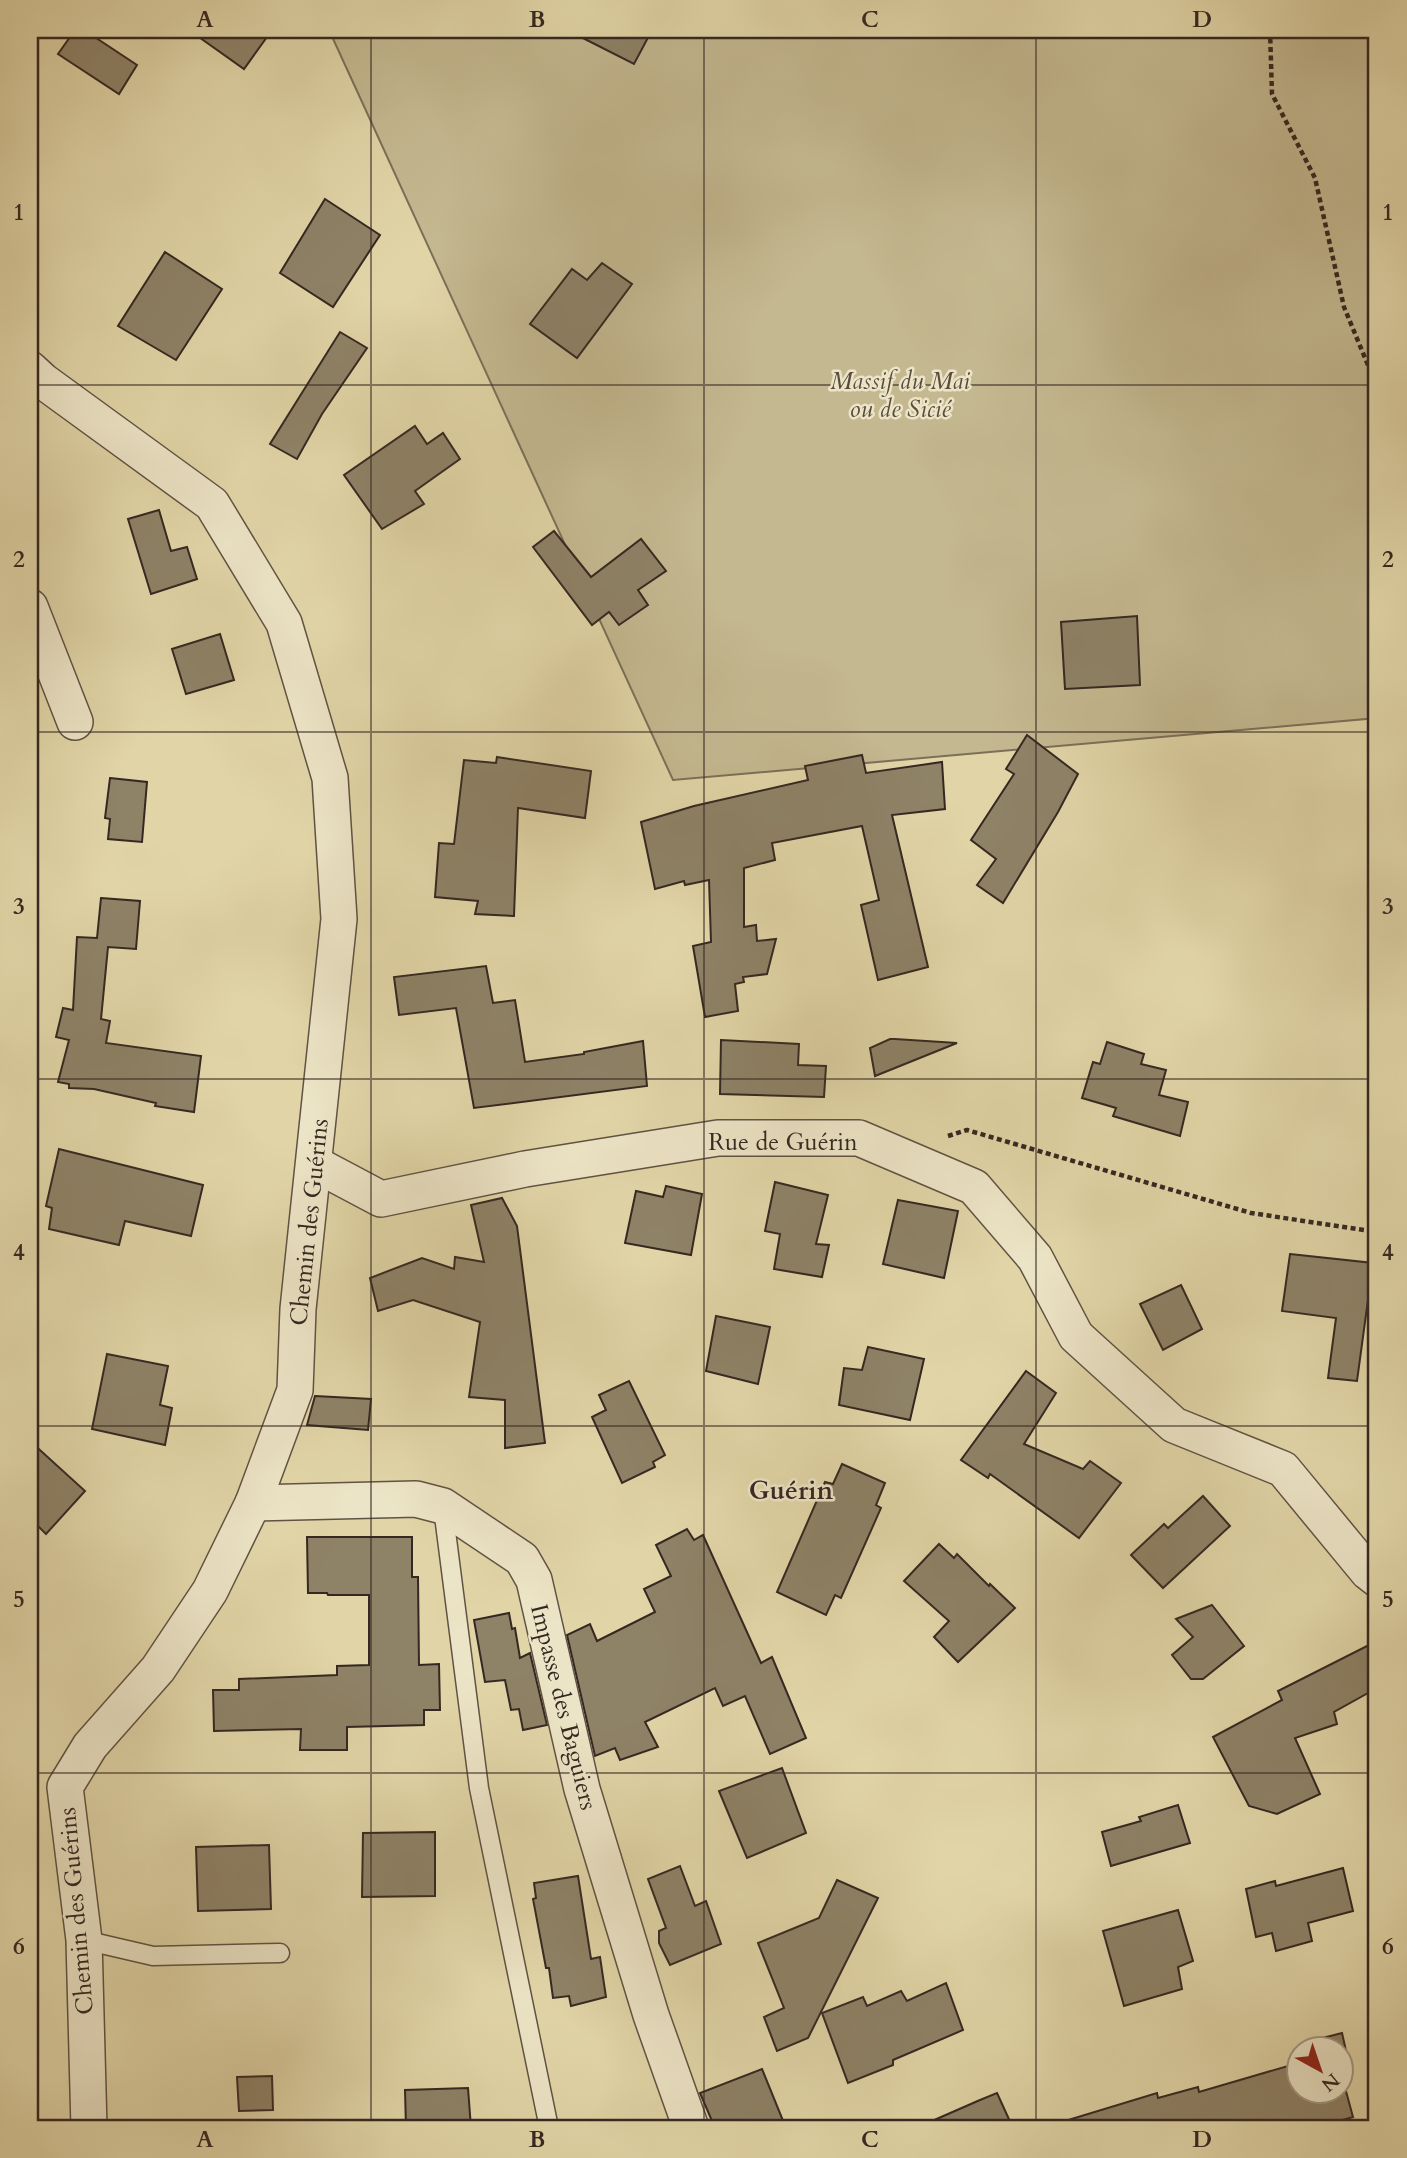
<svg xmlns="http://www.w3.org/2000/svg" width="1407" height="2158" font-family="Cardo,serif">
<rect width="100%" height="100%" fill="#e1d5a7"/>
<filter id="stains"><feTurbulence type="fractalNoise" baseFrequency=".00286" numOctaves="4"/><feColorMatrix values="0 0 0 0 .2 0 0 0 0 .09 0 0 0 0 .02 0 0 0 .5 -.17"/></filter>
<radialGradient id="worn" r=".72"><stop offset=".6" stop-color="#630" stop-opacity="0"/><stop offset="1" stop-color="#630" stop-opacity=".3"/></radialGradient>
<polygon fill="#c4b890" stroke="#7c7059" stroke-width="2" points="329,30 1377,30 1377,718 673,780"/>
<g fill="#8e8267" stroke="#352822" stroke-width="2">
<polygon points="75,30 84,30 137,65 119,94 58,54"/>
<polygon points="189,30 272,30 244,69"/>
<polygon points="567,30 652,30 634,64"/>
<polygon points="325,199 380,235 333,307 280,273"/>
<polygon points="165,252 222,289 176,360 118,326"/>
<polygon points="602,263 632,284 577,358 530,324 572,269 587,280"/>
<polygon points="340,332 367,348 322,414 297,459 270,444"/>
<polygon points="415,426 427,444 443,433 460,459 415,491 424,504 382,529 344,475"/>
<polygon points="159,510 171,551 187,547 197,579 151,594 128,519"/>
<polygon points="554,531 591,577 641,539 666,571 638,590 648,605 619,625 609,612 592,625 533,547"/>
<polygon points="1137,616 1140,685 1065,689 1061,622"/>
<polygon points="220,634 234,680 186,694 172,649"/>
<polygon points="1027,735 1078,774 1058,812 1003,903 977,885 996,859 971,840 1014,774 1006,769"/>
<polygon points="862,755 866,773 942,762 945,809 892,815 928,967 878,980 861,905 879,900 862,826 772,843 775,860 744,868 744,927 756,925 757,941 776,939 767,974 743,977 744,982 735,984 738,1011 705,1017 693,946 711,942 709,880 685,885 684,881 655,889 641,822 694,806 808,780 805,766"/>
<polygon points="497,757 591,771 585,818 518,808 514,916 475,914 478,901 435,897 439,843 454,844 464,760 496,763"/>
<polygon points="110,778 147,782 142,842 108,839 110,819 105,818"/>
<polygon points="101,898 140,901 136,949 108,947 101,1019 110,1021 106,1043 201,1056 194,1112 155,1106 156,1103 94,1089 69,1088 69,1084 58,1082 69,1040 56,1037 63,1008 73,1010 77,937 97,938"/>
<polygon points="486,966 493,1003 515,1000 525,1062 584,1054 584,1052 643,1041 647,1086 474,1108 456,1008 399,1015 394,977"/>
<polygon points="890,1039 895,1039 957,1043 875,1076 870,1048"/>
<polygon points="721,1040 799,1044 798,1065 826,1066 824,1097 720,1094"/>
<polygon points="1107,1042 1144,1054 1141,1064 1166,1070 1159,1095 1188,1102 1180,1136 1113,1116 1116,1108 1082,1098 1093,1062 1100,1064"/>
<polygon points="59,1149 203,1185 191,1236 125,1221 119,1245 49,1229 52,1208 46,1206"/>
<polygon points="775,1182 828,1195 816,1244 829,1245 822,1277 774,1269 780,1234 765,1231"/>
<polygon points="666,1186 702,1194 691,1255 625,1243 636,1191 663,1197"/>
<polygon points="502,1198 517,1226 545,1443 505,1448 505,1400 469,1397 480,1322 413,1300 378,1311 370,1278 422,1258 454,1269 455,1257 484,1262 471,1205"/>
<polygon points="898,1200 958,1211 944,1278 883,1264"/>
<polygon points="1290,1254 1373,1263 1357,1381 1328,1378 1336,1318 1282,1311"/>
<polygon points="1181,1285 1202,1329 1163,1350 1140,1304"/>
<polygon points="716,1316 770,1327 758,1384 706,1371"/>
<polygon points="868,1347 924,1359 910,1420 839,1405 844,1368 862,1370"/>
<polygon points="107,1354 168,1366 160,1405 172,1408 165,1445 92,1429"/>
<polygon points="1026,1371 1056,1393 1024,1444 1083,1469 1090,1461 1121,1483 1079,1538 990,1474 988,1478 961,1460"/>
<polygon points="629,1381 665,1455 653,1462 655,1467 622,1483 592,1417 606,1410 599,1395"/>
<polygon points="315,1396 371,1399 368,1430 307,1425"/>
<polygon points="30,1441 85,1491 46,1534 30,1518"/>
<polygon points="842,1464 885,1483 876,1505 881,1508 841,1598 835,1595 826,1615 777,1592 825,1482 833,1484"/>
<polygon points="1203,1496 1230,1526 1163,1588 1131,1555 1164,1524 1168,1528"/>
<polygon points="687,1529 694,1540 703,1535 761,1663 772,1657 806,1738 770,1754 745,1696 723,1706 715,1688 645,1722 658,1747 620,1760 615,1748 595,1756 567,1635 590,1624 597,1641 655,1612 644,1589 671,1576 656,1545"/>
<polygon points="307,1537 412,1537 412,1577 418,1577 419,1665 439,1664 440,1710 424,1710 424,1725 347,1727 347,1750 300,1750 301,1729 214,1731 213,1690 239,1690 239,1679 337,1675 337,1666 369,1665 369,1595 328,1595 327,1593 308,1593"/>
<polygon points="939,1544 954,1558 957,1554 989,1586 990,1584 1015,1608 958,1662 934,1637 949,1621 904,1581"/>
<polygon points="1212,1605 1244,1646 1203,1679 1191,1679 1172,1655 1193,1637 1176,1619"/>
<polygon points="509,1613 512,1629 515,1628 520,1658 530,1653 547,1725 523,1730 519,1709 511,1710 505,1680 485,1682 474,1620"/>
<polygon points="1377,1641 1377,1688 1334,1712 1337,1724 1295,1738 1320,1794 1277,1814 1249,1806 1213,1737 1282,1700 1278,1691"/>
<polygon points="782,1768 806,1833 747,1858 719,1791"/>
<polygon points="1178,1805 1190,1843 1111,1866 1102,1832 1141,1821 1139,1817"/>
<polygon points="435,1832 435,1896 362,1897 363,1833"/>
<polygon points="269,1845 271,1909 198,1911 196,1847"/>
<polygon points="680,1866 695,1906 706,1901 721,1944 670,1965 659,1943 659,1931 666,1928 648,1879"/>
<polygon points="1343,1868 1353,1911 1308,1923 1312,1941 1276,1951 1272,1933 1256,1937 1246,1889 1275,1881 1276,1886"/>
<polygon points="578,1876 591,1959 600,1957 606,1997 571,2006 569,1996 553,1998 549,1968 546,1968 533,1899 536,1898 534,1883"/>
<polygon points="837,1880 878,1898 808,2038 777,2051 764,2017 784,2008 758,1943 819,1918"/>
<polygon points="1178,1910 1193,1961 1178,1967 1182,1989 1124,2006 1103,1931"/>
<polygon points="946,1983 963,2030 893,2060 893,2065 848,2083 822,2013 863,1997 867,2006 901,1991 907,2001"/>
<polygon points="1342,2033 1349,2064 1340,2066 1340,2049 1305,2049 1303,2043"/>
<polygon points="1298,2063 1298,2091 1340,2091 1340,2069 1353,2117 1314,2128 1066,2128 1065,2121 1157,2093 1158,2098 1198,2087 1199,2092"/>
<polygon points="762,2069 786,2128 715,2128 700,2093"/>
<polygon points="272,2076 273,2110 239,2111 237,2077"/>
<polygon points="468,2088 471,2128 406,2128 405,2090"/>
<polygon points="997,2093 1013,2128 916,2128 980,2100"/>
</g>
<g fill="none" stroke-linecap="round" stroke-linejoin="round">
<defs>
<g id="service">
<polyline points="443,1508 479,1788 549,2128"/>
<polyline points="84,1940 153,1956 280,1953"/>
</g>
<g id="minor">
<polyline points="30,369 43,381 212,504 284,623 330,778 339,919 298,1309 295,1390 253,1503 210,1591 158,1669 90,1746 65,1787 84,1940 89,2128"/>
<polyline points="30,607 75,722"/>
<polyline points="315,1164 381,1199 525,1169 718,1138 859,1138 974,1187 1035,1258 1076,1336 1174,1425 1283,1469 1368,1572 1377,1579"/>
<polyline points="253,1503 416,1499 443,1506 522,1559 534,1580 582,1789 651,2015 691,2128"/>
</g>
</defs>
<use href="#service" stroke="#605343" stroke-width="21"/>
<use href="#minor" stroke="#605343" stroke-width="38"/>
<g stroke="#352822" stroke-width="4.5" stroke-dasharray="5 3.5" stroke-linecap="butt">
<polyline points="1270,30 1272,94 1315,178 1344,307 1377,387"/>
<polyline points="948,1136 967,1130 1251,1213 1377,1232"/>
</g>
<use href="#service" stroke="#ece4c6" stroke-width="18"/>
<use href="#minor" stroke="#ece4c6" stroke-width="35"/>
</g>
<path fill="none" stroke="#352822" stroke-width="2" stroke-opacity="0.55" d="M371 30V2128M704 30V2128M1036 30V2128M30 385H1377M30 732H1377M30 1079H1377M30 1426H1377M30 1773H1377"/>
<g text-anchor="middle" stroke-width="5" stroke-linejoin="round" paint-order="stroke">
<g font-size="24" font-style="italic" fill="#594c3e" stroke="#ece4c6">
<text x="900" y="389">Massif du Mai<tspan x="900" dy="28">ou de Sicié</tspan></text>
</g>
<g font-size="24" fill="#352822" stroke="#ece4c6">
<text x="783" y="1150">Rue de Guérin</text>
<text transform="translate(309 1222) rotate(-84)" y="8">Chemin des Guérins</text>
<text transform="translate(564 1707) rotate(76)" y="8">Impasse des Baguiers</text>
<text transform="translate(76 1911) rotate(-95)" y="8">Chemin des Guérins</text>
</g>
<g font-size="26" font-weight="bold" fill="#352822" stroke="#ece4c6">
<text x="791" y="1499">Guérin</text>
</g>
</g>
<rect width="1407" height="2158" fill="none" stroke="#e1d5a7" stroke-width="77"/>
<g transform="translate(1320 2070) rotate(140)"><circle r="33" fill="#ece4c6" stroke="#a39984" stroke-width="2"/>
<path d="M0-5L12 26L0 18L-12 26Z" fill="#8f2418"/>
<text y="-10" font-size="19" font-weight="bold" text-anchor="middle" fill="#352822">N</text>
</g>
<rect x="38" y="38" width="1330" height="2082" fill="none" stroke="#352822" stroke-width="2.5"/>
<g font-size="23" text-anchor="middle" font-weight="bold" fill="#352822">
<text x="205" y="27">A</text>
<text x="537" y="27">B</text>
<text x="870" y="27">C</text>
<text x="1202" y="27">D</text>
<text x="19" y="220">1</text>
<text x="1388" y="220">1</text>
<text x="19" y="567">2</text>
<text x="1388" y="567">2</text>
<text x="19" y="914">3</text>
<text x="1388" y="914">3</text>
<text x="19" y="1260">4</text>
<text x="1388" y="1260">4</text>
<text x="19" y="1607">5</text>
<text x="1388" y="1607">5</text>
<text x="19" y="1954">6</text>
<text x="1388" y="1954">6</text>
<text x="205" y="2147">A</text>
<text x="537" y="2147">B</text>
<text x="870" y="2147">C</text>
<text x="1202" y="2147">D</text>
</g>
<rect width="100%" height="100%" filter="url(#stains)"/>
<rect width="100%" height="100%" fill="url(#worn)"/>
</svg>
